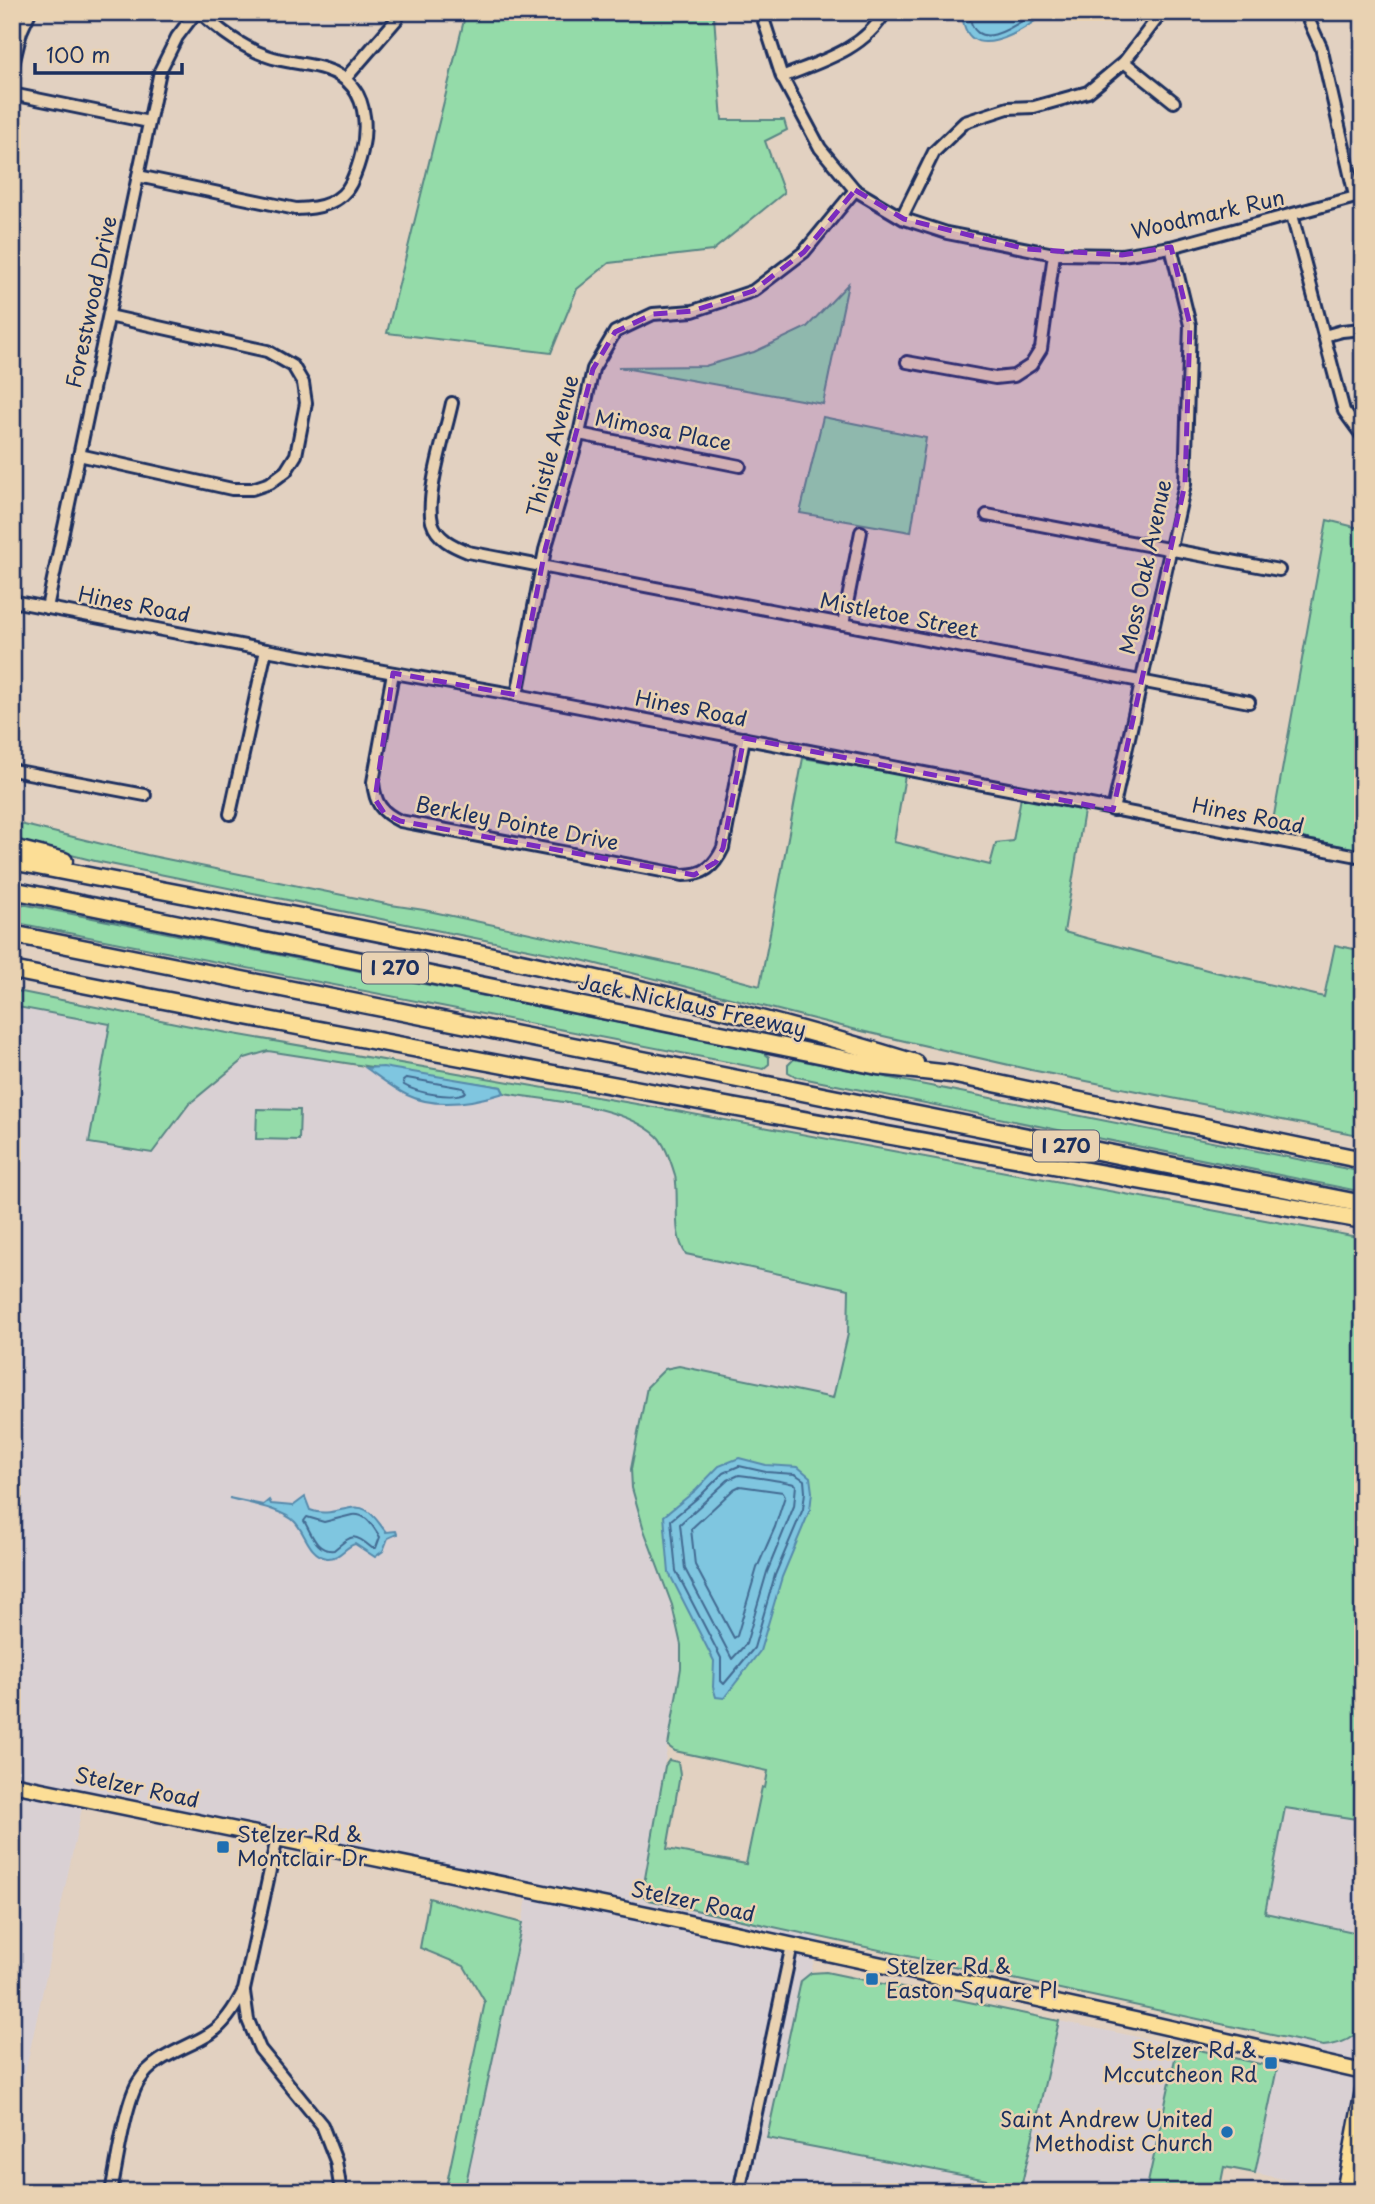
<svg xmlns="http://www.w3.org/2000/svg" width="1375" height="2204" font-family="'Playpen Sans',sans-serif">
<rect width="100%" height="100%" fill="#e2d1c1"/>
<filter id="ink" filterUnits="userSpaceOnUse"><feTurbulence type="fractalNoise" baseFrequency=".0143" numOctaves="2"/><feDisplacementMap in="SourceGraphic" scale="14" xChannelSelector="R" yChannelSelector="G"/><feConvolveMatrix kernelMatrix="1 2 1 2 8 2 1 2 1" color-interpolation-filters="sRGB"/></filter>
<g filter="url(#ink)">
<g fill="#d9d0d3">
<polygon points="12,1006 111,1024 90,1143 152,1153 189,1104 246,1058 268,1051 366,1068 409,1096 427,1100 460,1102 479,1100 504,1093 609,1111 635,1121 660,1138 674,1174 678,1208 678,1242 686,1254 849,1289 848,1334 834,1398 679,1366 632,1488 644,1530 672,1604 681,1645 681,1668 642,1895 649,1900 819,1936 811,1973 801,1981 770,2131 987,2180 1010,2192 464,2192 529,1890 84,1799 12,2134"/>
<polygon points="1285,1808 1363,1820 1363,1934 1265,1913"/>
<polygon points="1363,2010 1363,2192 1345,2192 1255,2173 1284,2036 1323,2046 1339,2044 1353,2036 1360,2027"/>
<polygon points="1059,2021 1178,2045 1146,2192 1020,2192"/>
</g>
<g fill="#94dba9" stroke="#588584" stroke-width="2">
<polygon points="466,12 687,12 714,16 722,120 784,120 787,130 765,141 784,193 712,251 609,263 577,289 551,353 387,333"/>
<polygon points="848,284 823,404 618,367 705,366 754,352 807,327"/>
<polygon points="823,417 926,438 911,532 800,513"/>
<polygon points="1327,520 1363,529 1363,850 1271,832"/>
<polygon points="803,758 905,775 894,842 990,865 996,843 1013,841 1021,797 1084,811 1064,932 1211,971 1324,997 1335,945 1363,951 1363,1136 1031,1070 857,1030 573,958 95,861 12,840 12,822 147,855 391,905 424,910 697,969 760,986"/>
<polygon points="12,902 761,1051 769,1057 769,1064 763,1069 12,922"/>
<path d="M12 990 205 1029 671 1110 1363 1238V1820L1285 1808 1265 1913 1363 1934C1363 1956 1370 2021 1353 2036 1345 2043 1333 2045 1323 2046L649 1900 642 1895 665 1766 669 1760 678 1762 680 1775 667 1849 746 1864 762 1787 765 1788 768 1771 675 1751 668 1746 681 1668V1645L672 1605 644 1530 632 1488 631 1469 647 1387 665 1369 679 1366 833 1398 848 1334 849 1289 686 1254C671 1232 680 1201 675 1175 672 1165 665 1144 657 1136 623 1105 549 1101 504 1093L501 1087 268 1051 245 1058 189 1104 152 1153 89 1143 110 1024 12 1006Z"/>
<polygon points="794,1059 1363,1172 1363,1192 797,1077 788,1072 788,1065"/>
<polygon points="257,1109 300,1110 299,1140 256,1139"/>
<polygon points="429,1898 522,1923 464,2192 445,2192 485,2002 464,1966 420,1948"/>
<polygon points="826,1972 1059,2021 1020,2192 1010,2192 987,2180 767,2138 801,1981 811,1973"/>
<polygon points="1178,2045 1277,2068 1255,2173 1224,2167 1219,2192 1146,2192"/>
</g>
<g fill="#7fc6e0" stroke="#578aac" stroke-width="2">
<path d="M962 12H1047C1023 31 965 69 962 12Z"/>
<path d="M383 1067 501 1087 504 1093C475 1102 436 1109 407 1095 393 1088 379 1077 366 1068Z"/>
<polygon points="739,1458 766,1465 798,1467 810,1477 812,1492 810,1510 782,1577 760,1651 724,1698 716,1697 713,1687 714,1661 669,1573 664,1516 696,1490 719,1466"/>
<path d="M305 1497 310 1510C332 1519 351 1501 366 1510 375 1515 379 1524 386 1532L396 1531 397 1534 388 1538 383 1551 375 1557 355 1544C344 1547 340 1559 327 1558 309 1555 306 1534 295 1522 283 1509 247 1503 229 1498L263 1505 269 1500 271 1504 293 1506Z"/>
</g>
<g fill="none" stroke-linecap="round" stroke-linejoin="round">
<g stroke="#436b92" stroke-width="2">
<path d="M969 12C973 57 1015 26 1035 12"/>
<path d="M407 1078 463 1088 466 1092C454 1100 417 1093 404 1085L403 1081Z"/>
<polygon points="739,1466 766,1472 795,1474 804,1480 805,1492 803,1509 775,1575 754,1648 724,1684 721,1681 721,1658 676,1571 671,1520 701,1495 723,1473"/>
<path d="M739 1475C748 1476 792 1482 796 1485L794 1506 767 1572 746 1644 732 1659 685 1569 680 1524 728 1480Z"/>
<polygon points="740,1486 783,1492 785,1496 775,1527 757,1568 737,1636 734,1638 695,1565 691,1529 734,1489"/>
<path d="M352 1515C367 1513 373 1527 380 1537L376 1548H372C353 1532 352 1535 334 1550 316 1552 312 1534 304 1521L307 1517 324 1522Z"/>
</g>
<defs>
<g id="minor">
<polyline points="761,12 782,77 820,148 855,190 904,219 947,233 1054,254 1122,255 1171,247 1363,195"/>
<polyline points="1305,12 1321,47 1355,196"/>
<polyline points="1124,62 1174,102"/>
<polyline points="12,69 21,32 30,12"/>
<path d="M782 77C819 62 864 50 885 12"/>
<polyline points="345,79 397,19"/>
<polyline points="12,94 149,122"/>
<path d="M138 176 296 209C316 209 341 204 351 183 369 145 377 85 325 69 307 63 286 63 267 56 242 47 220 31 200 12"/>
<polyline points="1292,215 1344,411 1363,437"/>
<polyline points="902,217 934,152 965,122 1008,108 1034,107 1088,92 1124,62 1162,12"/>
<polyline points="1324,336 1342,331 1363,329"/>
<polyline points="907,362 995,378 1014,376 1031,365 1041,349 1054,254"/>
<path d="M452 403C446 432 425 495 432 522 437 539 453 546 468 552L1249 702"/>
<polyline points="579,434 740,466"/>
<polyline points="79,455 232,489 252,489 270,483 286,471 296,455 306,403 303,383 293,366 267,351 109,316"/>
<polyline points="987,515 1279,570"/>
<polyline points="12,601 266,650 517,695 1363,857"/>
<polyline points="47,608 160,71 177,37 196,12"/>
<polyline points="843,624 861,532"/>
<path d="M393 673 373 782C375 803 381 812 400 821L683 875C704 875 714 867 723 848L744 738"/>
<polyline points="517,695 545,550 579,434 593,369 615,332 653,314 693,311 753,291 804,252 855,190"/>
<polyline points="12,770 145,795"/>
<polyline points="1113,810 1185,484 1190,325 1171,247"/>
<polyline points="230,814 266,650"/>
<polyline points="244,1992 248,2020 260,2049 322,2125 336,2161 341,2192"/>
<path d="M111 2192C117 2164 125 2102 139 2081 155 2055 187 2049 211 2033 226 2023 236 2006 244 1990L277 1838"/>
<polyline points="739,2192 792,1945"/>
</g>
<g id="major">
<polyline points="12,1784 652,1915 1135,2020 1363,2072"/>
<polyline points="1344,2192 1363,2090"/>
</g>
<g id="highway">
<polyline points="12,848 64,861"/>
<path d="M12 861C314 921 620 972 915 1063"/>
<polyline points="12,890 878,1066 951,1074 1363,1160"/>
<polyline points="12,934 1363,1204"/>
<path d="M12 970C461 1060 912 1140 1363 1220"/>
</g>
</defs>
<use href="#minor" stroke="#1b2f5e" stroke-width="16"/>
<use href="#major" stroke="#1b2f5e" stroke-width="19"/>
<use href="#highway" stroke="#1b2f5e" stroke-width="21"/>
<use href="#minor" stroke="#e9d2b2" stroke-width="10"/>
<use href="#major" stroke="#fcde96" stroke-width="14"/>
<use href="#highway" stroke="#fcde96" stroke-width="16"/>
</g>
</g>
<path fill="#7b2cbf" fill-opacity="0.2" stroke="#7b2cbf" stroke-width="5" stroke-dasharray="14 9" stroke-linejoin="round" d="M855 190 904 219 1026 249 1122 255 1171 247 1190 325 1185 484 1113 810 744 738 723 848 716 862 694 875 400 821 384 813 375 799 393 673 517 695 545 550 593 369 615 332 653 314 693 311 753 291 804 252Z"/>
<g fill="#1f6fb2" stroke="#e9d2b2" stroke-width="2.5">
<rect x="216" y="1840" width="14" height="14" rx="3.5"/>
<rect x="865" y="1972" width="14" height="14" rx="3.5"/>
<rect x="1264" y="2056" width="14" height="14" rx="3.5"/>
<circle cx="1227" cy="2132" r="7"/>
</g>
<g text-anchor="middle" stroke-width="5" stroke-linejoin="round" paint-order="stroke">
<g fill="#e9d2b2" stroke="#596077" stroke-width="2">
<rect x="362" y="952.5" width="66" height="31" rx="5"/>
<rect x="1033" y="1130.5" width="66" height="31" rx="5"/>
</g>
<g font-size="19" font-weight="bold" fill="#1b2f5e">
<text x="395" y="975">I 270</text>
<text x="1066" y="1153">I 270</text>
</g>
<g font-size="21" fill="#1b2f5e" stroke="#e9d2b2">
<text transform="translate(1208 215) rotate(-13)" y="7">Woodmark Run</text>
<text transform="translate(92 302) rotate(-78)" y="7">Forestwood Drive</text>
<text transform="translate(663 431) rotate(11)" y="7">Mimosa Place</text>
<text transform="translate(553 446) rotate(-75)" y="7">Thistle Avenue</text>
<text transform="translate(1146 567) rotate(-78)" y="7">Moss Oak Avenue</text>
<text transform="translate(134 605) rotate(11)" y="7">Hines Road</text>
<text transform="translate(899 616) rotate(11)" y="7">Mistletoe Street</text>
<text transform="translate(691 709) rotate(11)" y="7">Hines Road</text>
<text transform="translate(1248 816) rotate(11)" y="7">Hines Road</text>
<text transform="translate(517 824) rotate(11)" y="7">Berkley Pointe Drive</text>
<text transform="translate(692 1006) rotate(12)" y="7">Jack Nicklaus Freeway</text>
<text transform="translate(137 1788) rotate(12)" y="7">Stelzer Road</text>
<text transform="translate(693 1902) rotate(12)" y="7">Stelzer Road</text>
</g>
<g font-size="21" fill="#1b2f5e" stroke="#e9d2b2" text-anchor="start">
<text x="237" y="1842">Stelzer Rd &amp;<tspan x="237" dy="24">Montclair Dr</tspan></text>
<text x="886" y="1974">Stelzer Rd &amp;<tspan x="886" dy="24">Easton Square Pl</tspan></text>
<text x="1257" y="2058" text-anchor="end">Stelzer Rd &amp;<tspan x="1257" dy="24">Mccutcheon Rd</tspan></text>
<text x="1213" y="2127" text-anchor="end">Saint Andrew United<tspan x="1213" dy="24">Methodist Church</tspan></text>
</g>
</g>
<rect width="1375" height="2204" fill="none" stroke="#e9d2b2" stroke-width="42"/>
<rect x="21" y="21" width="1333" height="2162" fill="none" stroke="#1b2f5e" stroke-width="2.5" filter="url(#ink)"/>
<path d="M35 63v10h147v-10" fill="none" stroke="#1b2f5e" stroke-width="3.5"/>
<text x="46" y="63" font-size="21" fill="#1b2f5e" stroke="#e9d2b2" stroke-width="5" paint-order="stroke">100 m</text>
</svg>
